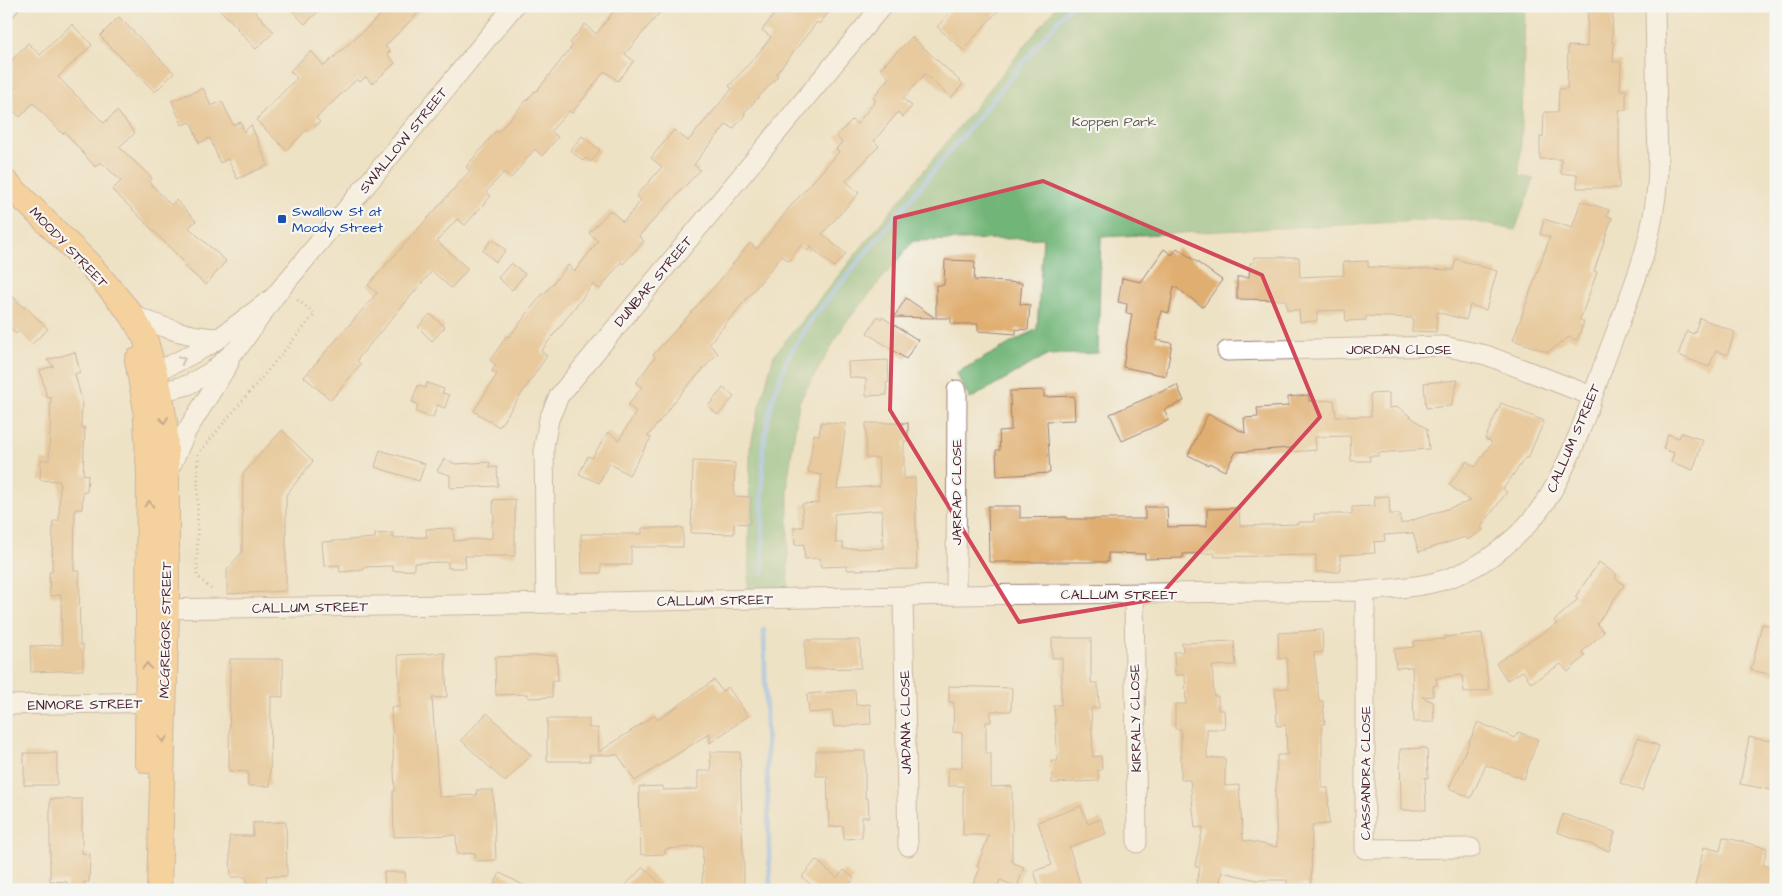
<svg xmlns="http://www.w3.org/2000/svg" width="1782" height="896" font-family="'Architects Daughter',sans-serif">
<rect width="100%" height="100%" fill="#f6f6f2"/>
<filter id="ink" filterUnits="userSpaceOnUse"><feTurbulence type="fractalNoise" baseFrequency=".02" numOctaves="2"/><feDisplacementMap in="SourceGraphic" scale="10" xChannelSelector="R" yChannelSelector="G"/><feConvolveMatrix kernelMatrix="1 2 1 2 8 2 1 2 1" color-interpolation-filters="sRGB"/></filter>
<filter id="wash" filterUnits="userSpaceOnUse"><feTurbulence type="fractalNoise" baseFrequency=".0096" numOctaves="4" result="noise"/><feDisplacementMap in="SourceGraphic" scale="20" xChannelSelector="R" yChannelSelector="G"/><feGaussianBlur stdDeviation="1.12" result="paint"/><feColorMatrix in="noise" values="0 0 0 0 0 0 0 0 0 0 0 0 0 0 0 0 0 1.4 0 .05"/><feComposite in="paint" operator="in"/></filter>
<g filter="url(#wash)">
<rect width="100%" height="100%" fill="#eee2c5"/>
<polygon fill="#72b578" stroke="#5e6a52" points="1057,6 1525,6 1522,126 1519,176 1534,179 1515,230 1462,219 1101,237 1098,353 1047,355 970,399 956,373 1037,329 1043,238 913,241 844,325 799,402 788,479 788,599 748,599 750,448 759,408 774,355"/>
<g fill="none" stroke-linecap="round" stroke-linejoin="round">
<g stroke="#82b7f1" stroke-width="5">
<polyline points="763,573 762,488 763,447 771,404 786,361 813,317 1070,6"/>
<polyline points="764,630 770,890"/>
</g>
</g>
<g id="blocks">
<g fill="#e0ae70" fill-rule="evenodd">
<polygon points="216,6 250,6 274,32 256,49 237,29 238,28"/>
<polygon points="288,6 324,6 305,24"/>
<polygon points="373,6 425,6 385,46 390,51 387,54 395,63 372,84 366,77 360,82 357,79 316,118 320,122 310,131 308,129 286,150 256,120 297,78 290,71 311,51 324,66 381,15"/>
<polygon points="618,6 665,6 625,54 634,61 618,81 605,71 572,113 569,111 551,131 558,137 542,156 535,149 511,178 504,172 486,192 491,196 465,225 457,219 437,241 468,269 451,288 432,271 360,356 357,361 361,364 331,400 304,377 377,293 368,285 470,171 466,167 496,131 498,132 535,91 536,92 573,45 570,43 585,24 596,34"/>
<polygon points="781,6 834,6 819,24 817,22 776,74 778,76 744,113 745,115 733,129 727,124 702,154 694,165 700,170 639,236 644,241 623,264 621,262 600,289 593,284 579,302 541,351 547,356 499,427 474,411 497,374 492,371 496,365 490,360 507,336 509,337 544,292 545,293 568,265 575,271 598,241 589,233 610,210 623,222 641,201 636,196 662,167 651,158 674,130 688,141 732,89 729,86 757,55 771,37 762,30"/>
<polygon points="955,6 1002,6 963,50 937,27"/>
<polygon points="1588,6 1613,6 1612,43 1614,43 1613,62 1621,62 1620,90 1626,90 1626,110 1619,110 1619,188 1577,188 1577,174 1561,174 1561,159 1540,159 1540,137 1543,137 1544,112 1558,112 1559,89 1567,89 1568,46 1587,47"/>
<polygon points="119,17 174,73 155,92 100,36"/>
<polygon points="72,24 92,45 58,77 104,123 117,111 135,133 119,147 152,178 149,182 171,205 176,200 196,221 189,228 226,261 206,285 184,266 186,264 127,204 112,190 121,181 101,162 95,167 65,132 63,134 33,103 20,117 6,104 6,98 16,89 6,80 6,66 28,43 40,55"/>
<polygon points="912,37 963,84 951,98 925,74 903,99 912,106 903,117 898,112 874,141 879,146 846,181 859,193 822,234 846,254 834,267 811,247 808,251 801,245 789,261 782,256 709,344 718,353 683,391 648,436 651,438 629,475 609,463 599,483 579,474 588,456 592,458 608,432 619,440 636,412 628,405 642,387 636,383 655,357 653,355 716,285 750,243 757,249 789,208 839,152 836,149 842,142 836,136 852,120 857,124 876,100 873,98 889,77 880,69"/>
<polygon points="203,88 211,106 222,101 233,125 241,122 244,132 251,125 268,165 237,179 228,159 220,163 210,138 199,143 191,122 182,125 172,101"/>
<polygon points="582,136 600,150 591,162 586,158 583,161 570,150"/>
<polygon points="1581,201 1609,210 1607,216 1612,218 1594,271 1597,272 1580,320 1584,322 1577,340 1569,337 1548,352 1513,340 1550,237 1540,234 1544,219 1572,228"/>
<polygon points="492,239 506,250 496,262 483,251"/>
<polygon points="1177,248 1222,280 1203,307 1174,286 1169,313 1161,311 1156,340 1172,343 1166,376 1123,367 1132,314 1126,313 1127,304 1118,302 1122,278 1141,282 1164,249 1172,255"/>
<polygon points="1254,257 1299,257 1300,277 1344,275 1343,262 1368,261 1368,267 1453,270 1456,259 1497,271 1486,310 1470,305 1466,320 1437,312 1436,332 1412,331 1413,318 1366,316 1366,320 1346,321 1345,310 1317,311 1317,321 1300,322 1299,310 1287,310 1286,300 1237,299 1237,277 1249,277 1250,263 1254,263"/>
<polygon points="945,260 975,261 974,280 1022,283 1020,304 1030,305 1028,330 1016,329 1016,334 978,331 978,324 951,324 951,318 936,318 936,285 944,285"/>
<polygon points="511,263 525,274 512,290 498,278"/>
<polygon points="6,289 24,308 26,307 48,329 32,344 19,330 16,334 6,324"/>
<polygon points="906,298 935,318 894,317"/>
<polygon points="430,314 445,327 432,341 418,327"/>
<polygon points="878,316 881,319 882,317 918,340 906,359 867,333"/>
<polygon points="1700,318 1735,332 1727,355 1716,350 1709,367 1678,355 1687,331 1694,334"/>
<polygon points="75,352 80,372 75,374 82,401 81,427 85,428 83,474 88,475 87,492 83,492 82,509 75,509 74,571 79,571 80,645 83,645 83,670 31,672 30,646 62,645 61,595 50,596 49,572 52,572 53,521 59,521 60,481 40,480 41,460 49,460 51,397 47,398 40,370 54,366 47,360"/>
<polygon points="888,360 889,382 886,383 887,395 866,396 866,379 849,377 848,362"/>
<polygon points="1458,380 1451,406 1426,408 1424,383"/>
<polygon points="427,383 444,389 442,393 449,395 445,408 437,405 433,418 416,412 418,404 412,402 418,385 425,388"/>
<polygon points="1177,385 1184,401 1164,410 1169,420 1122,441 1110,414"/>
<polygon points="723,388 734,397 718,415 708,406"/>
<polygon points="1044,390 1044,397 1074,396 1075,420 1047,421 1050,473 997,476 996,450 1000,450 999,431 1011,430 1010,391"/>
<polygon points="1389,393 1389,408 1398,407 1427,429 1429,449 1378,453 1378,456 1369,456 1370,461 1351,461 1350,436 1315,437 1316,450 1291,452 1291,448 1236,452 1225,471 1209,463 1208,465 1188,455 1208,414 1245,433 1244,418 1258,417 1257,408 1288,406 1288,397 1309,395 1309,401 1334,400 1336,417 1371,416 1370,394"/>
<polygon points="1501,403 1544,421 1528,458 1526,457 1503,489 1507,492 1481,527 1483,530 1467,540 1465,537 1419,552 1413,533 1384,535 1385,541 1374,542 1375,553 1340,555 1340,572 1316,572 1316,555 1215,557 1214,553 1183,554 1183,558 1145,559 1145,554 1108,553 1108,562 989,562 988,506 1020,506 1020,518 1067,517 1067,519 1145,519 1145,507 1167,507 1168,527 1207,526 1207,509 1239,508 1240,526 1298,524 1298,522 1314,522 1314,514 1352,514 1352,507 1375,506 1374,497 1389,496 1390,514 1400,514 1401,524 1471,501 1449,485 1467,461 1475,467 1492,442 1485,439"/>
<path d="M821 422 846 424 837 489 880 486 878 458H866V423H908V441H904V479L915 478 917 569 847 570V566L821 567 820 558 805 559 804 544 795 545 794 527H803L802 504 818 503 822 475 808 472 814 434 819 435ZM882 510 883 548 843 549V543H836L834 514Z"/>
<polygon points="282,430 313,461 286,495 286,591 227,594 227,570 242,552 243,474"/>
<polygon points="1681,433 1703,440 1693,470 1671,462 1674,453 1663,449 1668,434 1679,438"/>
<polygon points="380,450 425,464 419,481 375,467"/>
<polygon points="444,459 456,464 490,462 490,468 497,467 498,486 450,488 450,475 437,471"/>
<polygon points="693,461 735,463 734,496 751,497 750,524 734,523 734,534 691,533"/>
<polygon points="515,499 515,556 465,556 466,568 448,568 448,562 414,563 414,570 393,571 393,566 363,567 363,570 340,572 339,565 324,566 322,542 375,538 375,534 393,533 393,538 427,537 426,529 453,528 454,541 492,538 492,521 494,521 493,500"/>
<polygon points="642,528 683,528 683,547 631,547 631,565 601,565 601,573 582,573 581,534 642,534"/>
<polygon points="1599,562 1617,575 1615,578 1624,585 1597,624 1604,632 1582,652 1585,656 1568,672 1561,664 1531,683 1523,671 1507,680 1496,663 1557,624 1554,621 1578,599 1575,597"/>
<polygon points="1762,624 1776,627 1776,676 1751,670"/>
<polygon points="1322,630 1323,652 1314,653 1319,701 1323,701 1325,724 1322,724 1322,788 1328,788 1329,824 1312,825 1311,885 1287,885 1287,880 1257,880 1222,872 1218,889 1196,884 1200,868 1195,866 1203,827 1195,828 1190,780 1181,780 1181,729 1175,729 1175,704 1186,704 1185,675 1175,675 1174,652 1183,652 1182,643 1234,641 1236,665 1212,666 1214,696 1218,696 1218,710 1224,710 1225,729 1207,729 1207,758 1225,758 1225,786 1239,785 1243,840 1277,847 1275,790 1276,790 1277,755 1287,755 1286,725 1277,726 1275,689 1289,688 1287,658 1279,659 1278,633"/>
<polygon points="1482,633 1489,690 1464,693 1462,675 1436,678 1437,685 1433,686 1433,696 1422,697 1433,702 1434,722 1414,722 1412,667 1396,668 1394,649 1414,647 1414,641 1445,639 1445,637"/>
<polygon points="1052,638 1091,638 1091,683 1098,683 1099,708 1091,708 1093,757 1101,756 1102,770 1098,770 1099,781 1052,783 1051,761 1058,761 1054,705 1061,705 1061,684 1062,684 1062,658 1052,658"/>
<polygon points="805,640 860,640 861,668 805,669"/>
<polygon points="445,653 447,697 432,698 439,797 477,795 476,790 493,790 496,860 476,861 475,853 457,854 456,835 394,837 393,791 395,791 391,707 400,707 398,655"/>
<polygon points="557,655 558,681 552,681 552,697 528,698 528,694 496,695 495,657"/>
<polygon points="230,659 283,659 283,697 271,696 270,786 248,786 248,772 229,771"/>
<polygon points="714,680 722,691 728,687 748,716 710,743 710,733 635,781 618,755 589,755 590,761 547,761 547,719 589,719 589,728 598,728 599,752 655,715 658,720"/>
<polygon points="949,686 1012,688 1011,711 991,711 991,722 986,722 986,753 991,753 991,787 1012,786 1012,862 1024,867 1017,887 1000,880 996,890 971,890 980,868 977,867 989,835 963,835 963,786 948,786 948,768 962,768 962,733 953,732 954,702 949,702"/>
<polygon points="855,690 856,705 870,704 871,724 834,727 832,711 809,713 807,694"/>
<polygon points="487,713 531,755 505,782 461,740"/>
<polygon points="1478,722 1515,738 1518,732 1538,739 1524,779 1486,765 1471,798 1449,788"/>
<polygon points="1749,737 1776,742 1776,791 1740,784"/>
<polygon points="1638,738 1659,746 1642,791 1620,783"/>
<polygon points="1427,748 1428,778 1425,777 1426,810 1401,810 1400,749"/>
<polygon points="816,751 865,751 865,798 868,798 869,817 862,817 862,838 844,839 843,826 829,827 827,776 816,776"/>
<polygon points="710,752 740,752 743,858 744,858 744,890 702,890 703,846 665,849 665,854 641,855 639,787 663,786 663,790 698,789 698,771 711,771"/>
<rect x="24" y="753" width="33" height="32"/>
<polygon points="50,799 82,799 82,853 90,854 89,882 84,882 84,890 67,890 67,882 50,881"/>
<polygon points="1081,806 1088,824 1101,819 1106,834 1069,847 1082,890 1040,890 1034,871 1052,865 1038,822"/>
<polygon points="1563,814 1615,832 1609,851 1557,832"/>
<polygon points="286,822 287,876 266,876 267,890 247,890 246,877 231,877 229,836 253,836 253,823"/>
<polygon points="1723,837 1767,848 1763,865 1776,868 1771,890 1694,890 1704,847 1720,851"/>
<polygon points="816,860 837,878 844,870 854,878 847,887 851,890 817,890 802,877"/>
<polygon points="643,867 667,890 621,890"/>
<polygon points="384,872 405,872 406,890 385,890"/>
<polygon points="500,873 533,890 491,890"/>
</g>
</g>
</g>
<g filter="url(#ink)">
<use href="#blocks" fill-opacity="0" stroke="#9c8078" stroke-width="1"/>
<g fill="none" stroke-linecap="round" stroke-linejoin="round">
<defs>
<g id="minor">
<polyline points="6,9 9,6"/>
<polyline points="274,297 211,344 175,363 155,372 142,386 160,391 176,388 188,385 212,371 239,347 274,297 514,6"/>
<path d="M132 315C163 327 187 337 220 338"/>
<polyline points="1227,351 1443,346 1486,355 1592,396"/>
<polyline points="168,472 186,432 229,363"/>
<polyline points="1365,591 1365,849 1471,848"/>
<polyline points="1134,594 1137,843"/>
<polyline points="956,595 957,390"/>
<polyline points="903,597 908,846"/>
<polyline points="546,603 544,446 549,419 559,396 882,6"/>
<path d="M153 609 455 605 956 595 1365 591C1387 589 1410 588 1432 583 1484 571 1531 531 1556 484 1577 445 1591 400 1606 358 1625 307 1648 257 1655 203 1659 177 1658 150 1657 124 1656 84 1656 45 1655 6"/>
<polyline points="6,705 160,702"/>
</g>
<g id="major">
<polyline points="6,182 89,264 132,315 145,338 160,391 165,422 167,474 167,609 159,890"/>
<polyline points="137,360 145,405 149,474 147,761"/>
</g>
</defs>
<use href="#minor" stroke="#9c8078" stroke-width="21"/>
<use href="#major" stroke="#9c8078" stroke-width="26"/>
<polyline stroke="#9c8078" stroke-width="3" stroke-dasharray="1 4" stroke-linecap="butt" points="211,589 197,576 198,454 315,314 295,298"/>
<use href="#minor" stroke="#fff" stroke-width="19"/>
<use href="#major" stroke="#fcbd6f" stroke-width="24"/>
</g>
<defs><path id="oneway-chevron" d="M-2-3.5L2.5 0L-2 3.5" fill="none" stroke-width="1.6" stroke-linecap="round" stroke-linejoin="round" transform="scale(1.25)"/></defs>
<use stroke="#ae9aa0" href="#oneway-chevron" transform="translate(182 360) rotate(-27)"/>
<g stroke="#9a664a">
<use href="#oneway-chevron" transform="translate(164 420) rotate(83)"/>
<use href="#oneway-chevron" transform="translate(149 504) rotate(-89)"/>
<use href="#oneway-chevron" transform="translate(147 666) rotate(-89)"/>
<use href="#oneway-chevron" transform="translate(163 739) rotate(91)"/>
</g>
</g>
<path d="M0 0H1782V896H0ZM1043 181 1262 275 1320 417 1157 599 1019 622 890 410 895 218Z" fill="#eee2c5" fill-opacity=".55" fill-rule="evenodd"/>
<path fill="none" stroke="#d1495b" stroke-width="4" stroke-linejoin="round" d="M1043 181 1262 275 1320 417 1157 599 1019 622 890 410 895 218Z"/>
<rect fill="#1a4fb4" stroke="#f6f6f2" stroke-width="2" x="277" y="214" width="10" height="10" rx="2.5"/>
<g text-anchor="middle" stroke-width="4.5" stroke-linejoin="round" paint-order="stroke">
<g font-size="14" fill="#5e5548" stroke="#f6f6f2">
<text x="1114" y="126">Koppen Park</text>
</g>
<g font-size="14" fill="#4a1f2b" stroke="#f6f6f2">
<text transform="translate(403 140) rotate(-51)" y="5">SWALLOW STREET</text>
<text transform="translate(69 247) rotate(46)" y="5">MOODY STREET</text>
<text transform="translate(653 281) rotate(-50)" y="5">DUNBAR STREET</text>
<text x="1399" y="354">JORDAN CLOSE</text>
<text transform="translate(1573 438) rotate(-67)" y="5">CALLUM STREET</text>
<text transform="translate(956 492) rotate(-90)" y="5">JARRAD CLOSE</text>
<text x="1119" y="599">CALLUM STREET</text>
<text transform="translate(715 600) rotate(-1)" y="5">CALLUM STREET</text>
<text transform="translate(310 607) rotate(-1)" y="5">CALLUM STREET</text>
<text transform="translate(165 630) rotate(-89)" y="5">MCGREGOR STREET</text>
<text transform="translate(85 704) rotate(-1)" y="5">ENMORE STREET</text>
<text transform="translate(1135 718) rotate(-91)" y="5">KIRRALY CLOSE</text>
<text transform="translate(905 722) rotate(-91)" y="5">JADANA CLOSE</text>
<text transform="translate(1365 773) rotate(-90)" y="5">CASSANDRA CLOSE</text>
</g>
<g font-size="14" fill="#164399" stroke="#f6f6f2" text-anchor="start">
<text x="292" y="216">Swallow St at<tspan x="292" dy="16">Moody Street</tspan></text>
</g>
</g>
<rect width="1782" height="896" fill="none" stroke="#f6f6f2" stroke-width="25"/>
</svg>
